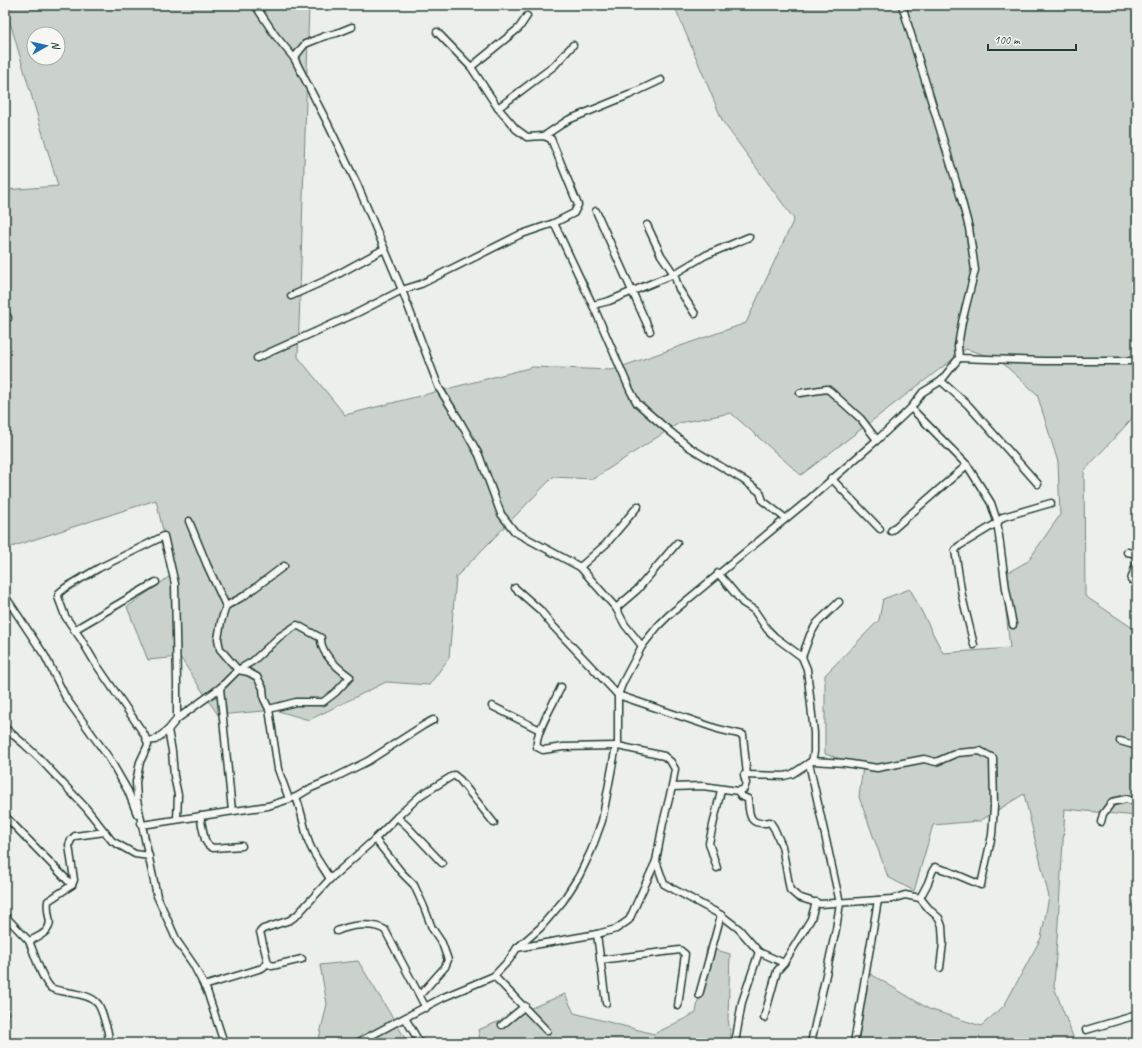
<svg xmlns="http://www.w3.org/2000/svg" width="1142" height="1048" font-family="Caveat,sans-serif">
<rect width="100%" height="100%" fill="#edefea"/>
<filter id="ink" filterUnits="userSpaceOnUse"><feTurbulence type="fractalNoise" baseFrequency=".025" numOctaves="2"/><feDisplacementMap in="SourceGraphic" scale="8" xChannelSelector="R" yChannelSelector="G"/><feConvolveMatrix kernelMatrix="1 2 1 2 8 2 1 2 1" color-interpolation-filters="sRGB"/></filter>
<g filter="url(#ink)">
<g fill="#cbd2cc" stroke="#758880" fill-rule="evenodd">
<path d="M5 5H309L298 357 345 415 533 367 612 370 746 323 794 219 723 122 674 5H1137V413L1084 471 1085 596 1137 631V816L1065 809 1054 987 1075 1042 1079 1043H858L869 973 929 1009 981 1026 1004 1006 1041 938 1049 897 1024 794 980 821 933 825 914 891 888 877 859 797 863 766 825 754V675L879 620 883 599 910 589 943 653 1010 648 1002 576 1028 561 1060 515 1058 462 1037 394 998 359 966 349 801 475 731 413 679 423 593 479 553 477 456 577 449 658 429 685 386 682 309 720 275 710 218 715 180 657 148 660 127 607 173 574 156 500 5 549V190L58 186ZM34 34H58V58H34Z"/>
<polygon points="707,947 730,954 728,1019 732,1043 481,1043 478,1030 565,994 574,1013 654,1034 696,1013"/>
<polygon points="358,961 408,1043 318,1043 327,1004 320,965"/>
</g>
<g fill="none" stroke-linecap="round" stroke-linejoin="round">
<defs>
<g id="street">
<polyline points="255,5 275,35 294,58 327,122 357,184 402,290 439,388 458,418 479,455 501,514 515,532 580,567 616,608 625,625 642,646"/>
<polyline points="294,58 305,44 325,36 337,33 352,27"/>
<polyline points="471,67 519,28 527,16"/>
<polyline points="498,108 554,66 573,45"/>
<polyline points="544,136 568,120 629,95 661,80"/>
<polyline points="596,211 650,331"/>
<polyline points="554,223 595,310 630,390 637,403 661,424 689,447 745,481 760,492 763,501 785,518"/>
<polyline points="647,225 661,255 674,274 679,289 695,314"/>
<polyline points="291,296 331,278 384,249"/>
<polyline points="593,305 609,301 674,274 706,255 749,237"/>
<polyline points="5,312 8,318"/>
<polyline points="257,358 357,313 402,290 421,284 519,235 554,223 574,213 578,205 551,139 544,136 527,137 516,129 498,108 471,67 437,32"/>
<polyline points="959,358 1043,361 1137,361"/>
<polyline points="941,381 968,405 1038,484"/>
<polyline points="800,393 827,389 830,391 861,419 877,440"/>
<polyline points="911,408 967,465 991,503 997,521 1006,589 1013,625"/>
<polyline points="831,478 880,529"/>
<polyline points="189,521 207,565 226,606"/>
<polyline points="891,531 967,465"/>
<polyline points="1127,552 1137,554"/>
<polyline points="284,566 244,596 226,606 221,622 218,639 220,649 238,670 248,672 257,677 263,688 264,699 269,709 278,769 289,799"/>
<polyline points="580,567 606,544 638,506"/>
<polyline points="718,573 743,603 754,610 767,629 775,637 802,657 807,669 814,733 814,752 812,761 792,774 784,776 744,775 746,783 744,789 738,791"/>
<polyline points="1131,580 1137,561"/>
<polyline points="515,588 540,610 553,626 618,695 718,729 743,735 747,775"/>
<polyline points="5,596 45,656 66,698 109,758 128,791 137,814"/>
<polyline points="616,608 637,590 677,543"/>
<polyline points="74,630 156,582"/>
<polyline points="974,645 962,596 955,550 959,546 997,523 1003,517 1051,503"/>
<polyline points="802,657 810,635 817,623 839,602"/>
<path d="M561 687C555 701 534 734 537 747L543 750 563 747 616 746"/>
<polyline points="220,688 232,811"/>
<polyline points="492,706 540,730"/>
<path d="M177 719 220 688 238 670 253 661 279 637 297 625 321 638C320 653 339 669 350 677L336 692 323 702H296L269 709"/>
<polyline points="5,728 24,744 39,758 86,808 112,841 135,854 149,856"/>
<polyline points="168,730 172,751 174,776 178,795 177,819"/>
<polyline points="147,741 155,740 168,730 177,719 177,683 175,584 164,536 99,568 65,588 59,593 58,597 65,616 81,639 94,661 144,734 147,741 148,745 140,762 136,782 137,800 142,825 157,896 177,941 193,964 207,991 224,1043"/>
<polyline points="1120,741 1137,746"/>
<polyline points="812,761 845,763 877,768 924,759 936,762 957,753 980,751 993,758 994,807 992,835 981,885 948,871 935,867 932,872 928,883 920,898"/>
<polyline points="809,763 840,903 836,929 811,1043"/>
<path d="M672 787 703 786 738 791 741 796 748 799C749 815 749 827 770 822L774 828 782 846 790 890 798 897 820 904 892 899 905 895 920 898 930 910 939 918 942 926 943 943 940 968"/>
<path d="M296 797C302 812 304 828 309 843 314 856 323 867 330 879"/>
<polyline points="5,816 72,885"/>
<polyline points="200,816 205,840 208,845 213,848 242,846"/>
<polyline points="397,817 407,826 442,863"/>
<polyline points="1101,822 1103,814 1112,802 1126,799 1137,802"/>
<polyline points="141,823 142,825 268,806 296,797 311,788 330,780 368,761 424,725 433,720 434,720"/>
<path d="M105 832 75 836 71 840 69 845 74 880 72 885 48 901C47 907 48 912 49 917 53 931 40 936 29 941 35 955 41 978 51 988 64 994 89 992 98 1004 102 1010 103 1016 105 1022 107 1029 110 1035 107 1043"/>
<polyline points="375,839 402,873 414,885 424,907 432,928 442,943 448,960 445,967 420,995"/>
<polyline points="656,861 664,884 721,915 739,929 759,952 784,963"/>
<polyline points="717,868 709,843 721,790"/>
<polyline points="5,916 29,941"/>
<path d="M337 931C350 925 373 922 385 930L426 1008"/>
<polyline points="597,934 606,1003"/>
<polyline points="517,948 597,934 616,929 629,920 656,861 663,823 672,787 675,769 671,762 664,756 618,746"/>
<polyline points="302,959 272,966 268,963 260,932 263,929 290,920 297,915 330,879 375,839 397,817 421,795 454,775 460,780 494,823"/>
<polyline points="600,960 680,950 685,954 678,1006"/>
<polyline points="494,976 547,1031"/>
<polyline points="204,986 262,968 268,963"/>
<polyline points="699,995 721,915"/>
<polyline points="5,1014 5,1013"/>
<polyline points="405,1018 420,1043"/>
<polyline points="764,1018 777,971 784,963 811,919 816,902"/>
<polyline points="502,1025 525,1006"/>
<polyline points="1086,1030 1137,1015"/>
<polyline points="357,1043 444,997 494,976 509,960 517,948 540,928 563,901 579,876 591,851 602,821 616,746 618,746 618,695 623,682 642,646 658,626 669,615 806,502 877,440 911,408 923,392 941,381 959,358 958,346 962,322 975,270 969,228 961,198 902,5"/>
<polyline points="735,1043 742,1002 759,952"/>
<polyline points="854,1043 878,900"/>
</g>
</defs>
<use href="#street" stroke="#1f3d34" stroke-width="9"/>
<use href="#street" stroke="#f6f6f2" stroke-width="6"/>
</g>
</g>
<rect width="1142" height="1048" fill="none" stroke="#f6f6f2" stroke-width="20"/>
<rect x="10" y="10" width="1122" height="1028" fill="none" stroke="#1f3d34" stroke-width="1.5" filter="url(#ink)"/>
<g transform="translate(46 46) rotate(82)"><circle r="19" fill="#f6f6f2" stroke="#a0aca6"/>
<path d="M0-3L7 15L0 10L-7 15Z" fill="#1f6fb2"/>
<text y="-6" font-size="11" font-weight="bold" text-anchor="middle" fill="#1f3d34">N</text>
</g>
<path d="M988 44v6h88v-6" fill="none" stroke="#1f3d34" stroke-width="2"/>
<text x="994" y="44" font-size="12" fill="#1f3d34" stroke="#f6f6f2" stroke-width="3" paint-order="stroke">100 m</text>
</svg>
